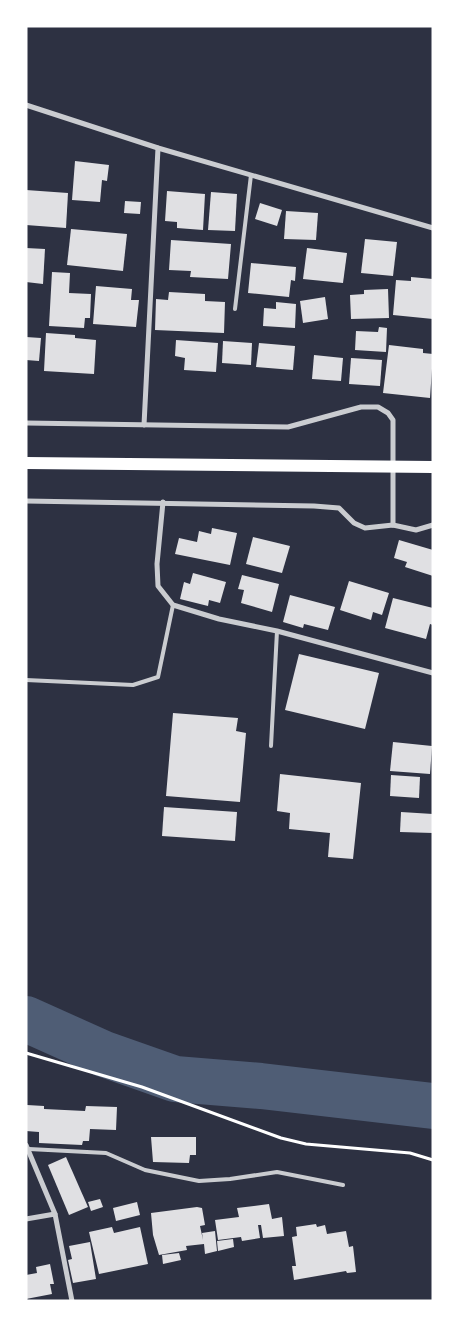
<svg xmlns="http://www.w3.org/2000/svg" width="459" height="1327" font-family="Montserrat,sans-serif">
<rect width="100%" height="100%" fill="#2d3142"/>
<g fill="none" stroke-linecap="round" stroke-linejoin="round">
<polyline stroke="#4f5d75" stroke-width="46" points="26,1019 104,1054 175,1079 261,1086 433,1106"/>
</g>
<g fill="#e0e0e3">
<polygon points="75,161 109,165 107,181 102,180 100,202 72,200"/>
<polygon points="26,190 68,193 66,228 26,225"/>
<polygon points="167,191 205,194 203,230 177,228 177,222 165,221"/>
<polygon points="211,192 237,194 235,231 208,230"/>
<polygon points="125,201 141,202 140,214 124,213"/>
<polygon points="260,203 282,210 277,226 255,219"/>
<polygon points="286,211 318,213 316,240 284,239"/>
<polygon points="71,229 127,234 123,271 67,265"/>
<polygon points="365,239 397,242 393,276 361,273"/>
<polygon points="171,240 231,244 228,279 190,277 191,271 169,270"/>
<polygon points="26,248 45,249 43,284 26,282"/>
<polygon points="307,248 347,253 343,283 303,279"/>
<polygon points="251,263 296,267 295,281 291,280 289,297 248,293"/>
<polygon points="52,272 70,273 69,293 91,294 90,318 85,318 84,328 49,326"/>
<polygon points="411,277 433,279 433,319 393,315 396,280 411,281"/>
<polygon points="96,286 132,289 131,300 139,300 136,327 93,324"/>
<polygon points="388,289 389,318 351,319 350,295 364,294 364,290"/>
<polygon points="169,292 205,294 205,301 225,302 224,333 155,330 156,299 168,300"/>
<polygon points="325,297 328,319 303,323 300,301"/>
<polygon points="276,302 296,304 295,328 263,326 264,308 276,309"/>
<polygon points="379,327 387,328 386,352 355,350 356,331 378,332"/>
<polygon points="46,333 75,335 75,338 96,340 94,374 44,371"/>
<polygon points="26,337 41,338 39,361 26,360"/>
<polygon points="176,340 218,343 216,372 184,370 185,358 175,356"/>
<polygon points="223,341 252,343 251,365 222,363"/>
<polygon points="259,343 295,346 293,370 256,367"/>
<polygon points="389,345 423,349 423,353 433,354 430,398 383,393"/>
<polygon points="314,355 343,358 341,381 312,379"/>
<polygon points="351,358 382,360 380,386 349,384"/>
<polygon points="212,528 237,533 230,565 175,554 179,538 197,542 199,531 211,534"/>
<polygon points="253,537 290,546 282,573 246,564"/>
<polygon points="399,540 433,550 433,576 405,567 407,562 394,558"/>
<polygon points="193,573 226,582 220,603 209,600 208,606 180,599 184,582 190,584"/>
<polygon points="242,575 279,584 272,612 241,603 244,590 238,589"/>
<polygon points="349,581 389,593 382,615 373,612 371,620 340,610"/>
<polygon points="290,595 335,607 328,630 304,624 303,628 283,622"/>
<polygon points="393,598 433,608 433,625 430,624 426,639 385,628"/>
<polygon points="299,654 379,673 365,729 285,710"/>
<polygon points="173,713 238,718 236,731 246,733 240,802 166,796"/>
<polygon points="393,742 432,746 430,774 390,771"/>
<polygon points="280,774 361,783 353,859 328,857 330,833 289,829 290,813 277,811"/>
<polygon points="391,775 420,777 419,798 390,796"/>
<polygon points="164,807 237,812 235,841 162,836"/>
<polygon points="401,812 433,814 433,833 400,832"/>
<polygon points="27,1105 44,1106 44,1109 85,1111 86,1106 117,1107 116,1130 90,1129 89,1141 83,1141 82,1145 39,1143 39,1132 26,1131"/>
<polygon points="151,1137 196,1137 196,1155 190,1155 189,1163 153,1162"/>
<polygon points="66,1157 88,1207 69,1215 48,1165"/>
<polygon points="100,1199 103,1207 91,1211 88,1202"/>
<polygon points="137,1202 140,1215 116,1221 113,1208"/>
<polygon points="269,1204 272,1219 282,1217 284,1236 263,1238 261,1225 258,1225 260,1238 242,1241 241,1237 218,1240 215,1220 239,1217 237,1208"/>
<polygon points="197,1207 202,1208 205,1225 200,1226 203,1240 202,1233 215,1231 217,1251 205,1254 204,1244 186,1246 187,1250 159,1255 153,1235 151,1213"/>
<polygon points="316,1224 317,1227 325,1225 327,1234 346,1231 349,1247 353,1246 356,1272 347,1273 346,1271 294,1280 292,1266 296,1266 292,1237 297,1236 296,1227"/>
<polygon points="112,1227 114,1233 140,1227 148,1264 99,1274 89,1232"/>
<polygon points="233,1239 234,1247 218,1251 217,1241"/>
<polygon points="90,1242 96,1279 73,1283 68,1260 72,1259 69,1246"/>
<polygon points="179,1253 181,1260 163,1264 162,1255"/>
<polygon points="50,1264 54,1284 50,1284 52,1294 26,1299 26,1275 37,1273 36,1267"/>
</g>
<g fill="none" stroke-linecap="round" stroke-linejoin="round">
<polyline stroke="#fff" stroke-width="3" points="26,1053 142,1087 281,1138 306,1144 410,1153 433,1160"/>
<g stroke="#caccd0" stroke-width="4">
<polyline points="235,309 251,175"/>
<polyline points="26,680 133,685 158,677 173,605"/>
<polyline points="271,746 277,631"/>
<polyline points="29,1149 106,1153 145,1170 199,1181 230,1179 277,1172 343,1185"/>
</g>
<g stroke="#caccd0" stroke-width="5">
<polyline points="26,105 158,148 433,228"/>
<polyline points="26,423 288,427 361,407 378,407 388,413 393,420 393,525"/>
<polyline points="144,425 158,148"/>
<polyline points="26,501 314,506 339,508 354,523 365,528 393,525 416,530 433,525"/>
<polyline points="163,502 157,564 158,586 173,605 219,619 277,631 433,673"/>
<polyline points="26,1145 55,1214 72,1301"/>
<polyline points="26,1219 55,1214"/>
</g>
<polyline stroke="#fff" stroke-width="12" points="26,463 433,467"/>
</g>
<rect width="459" height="1327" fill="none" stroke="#ffffff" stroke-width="55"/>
</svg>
